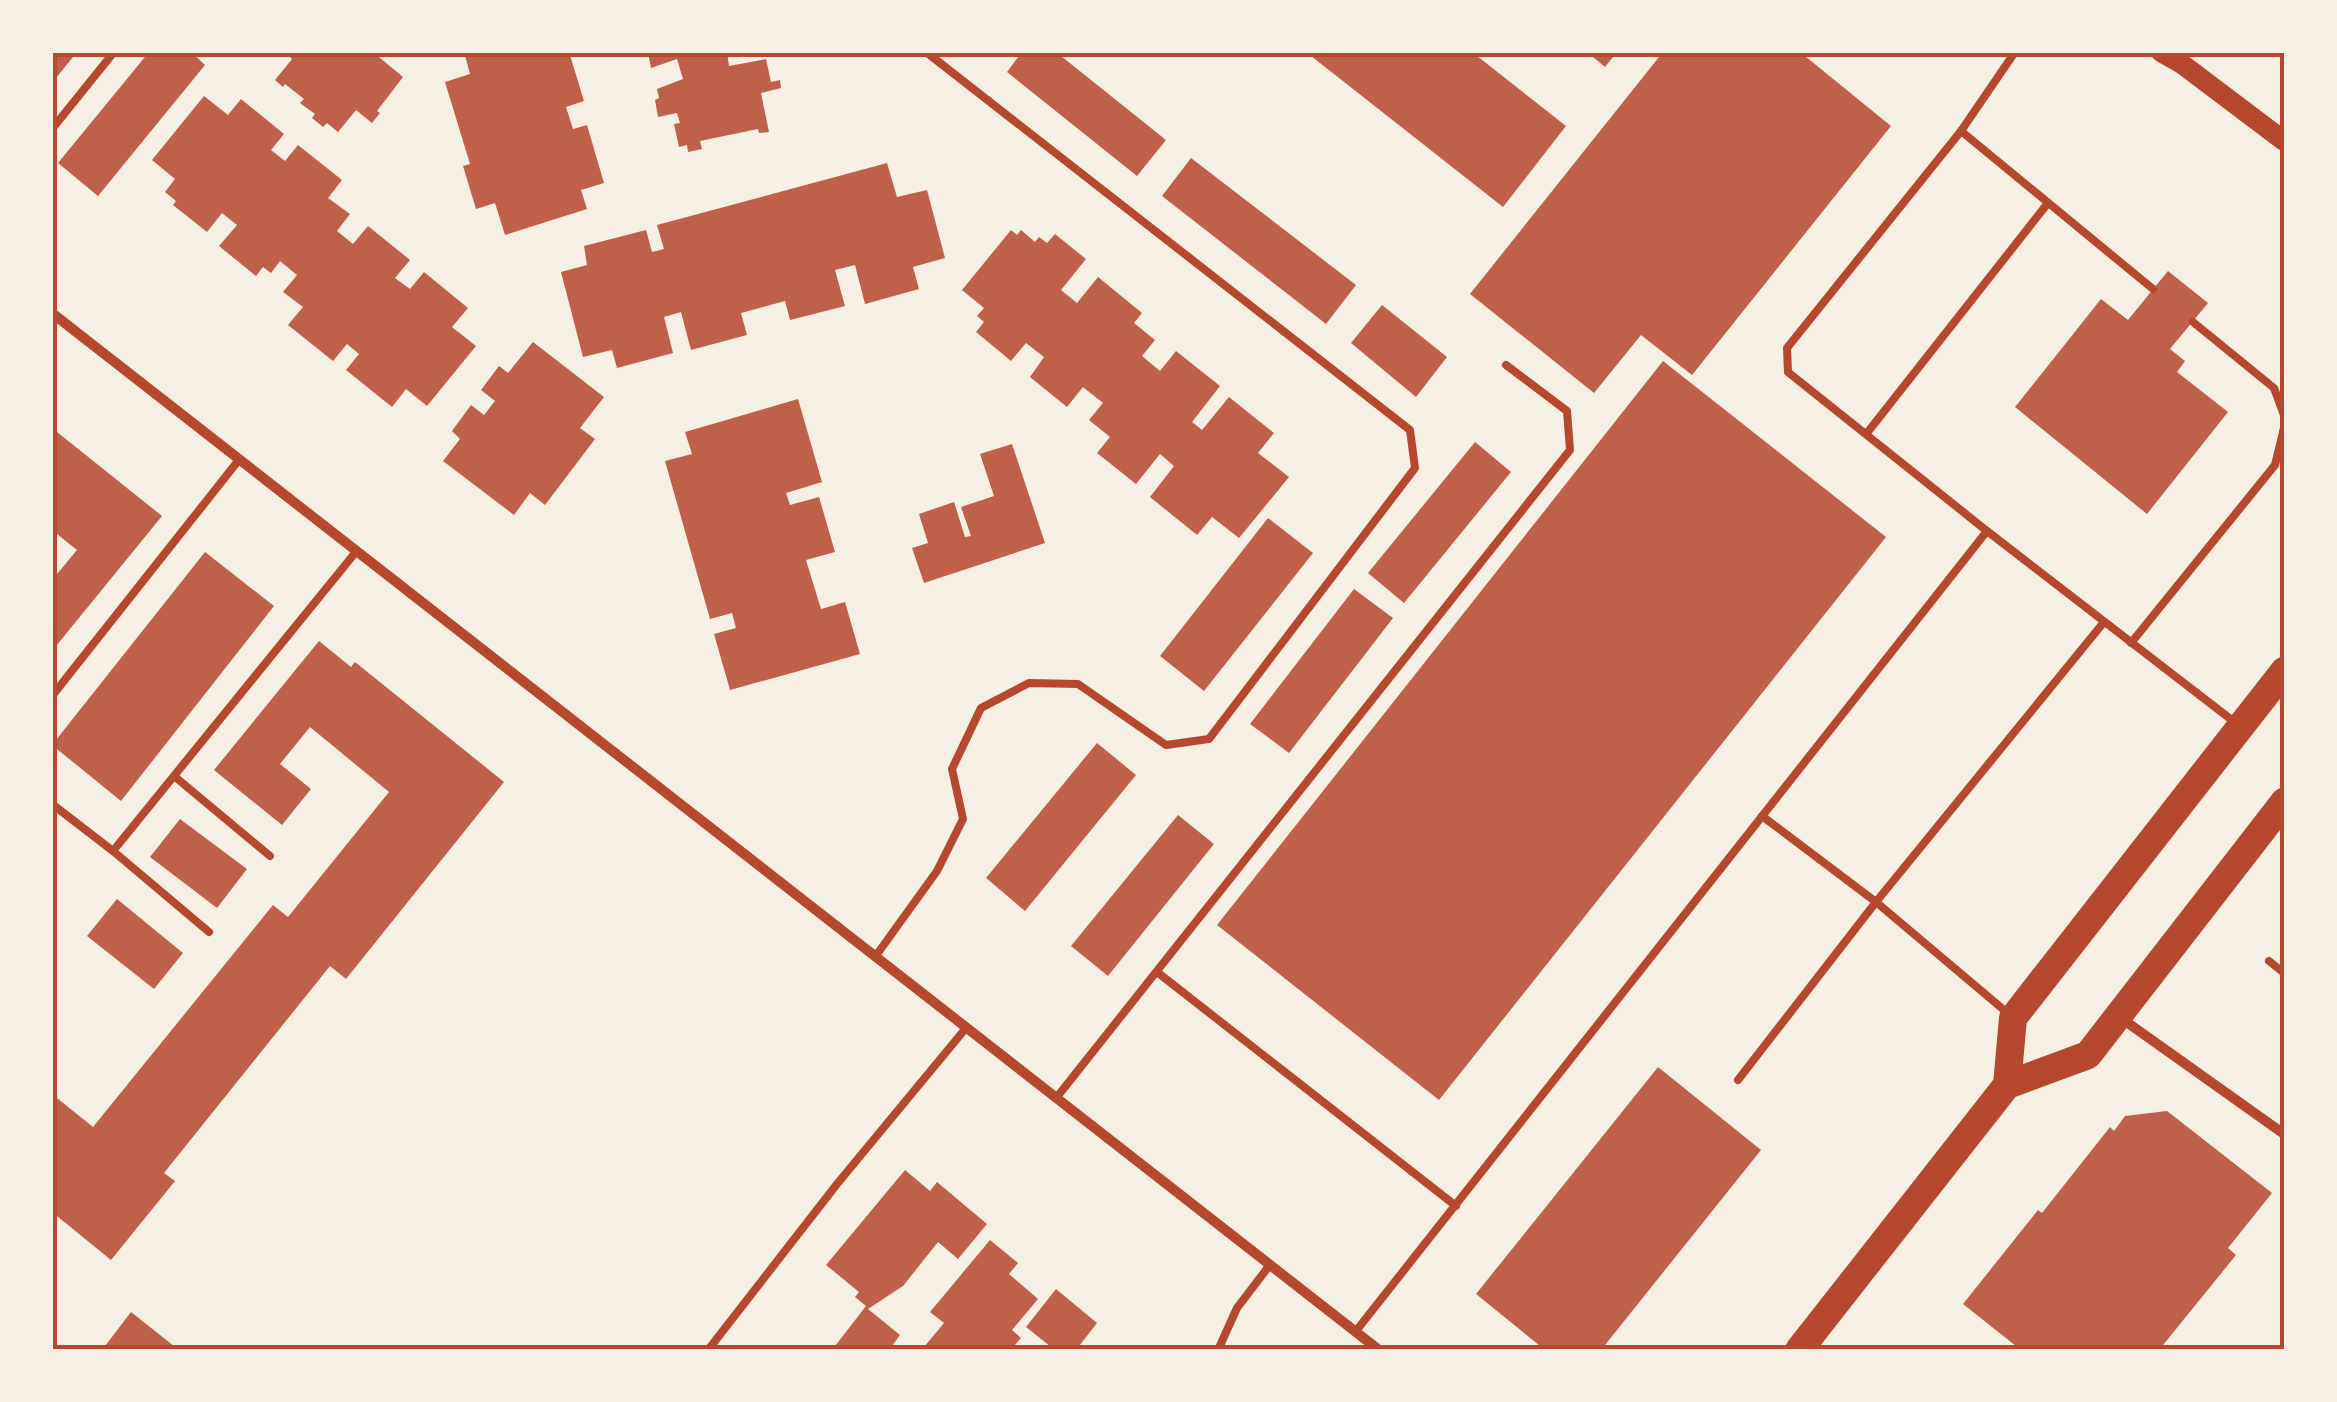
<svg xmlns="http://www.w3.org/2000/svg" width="2337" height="1402" font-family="Ubuntu,sans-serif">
<rect width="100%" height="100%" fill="#f6efe4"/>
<g fill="#bf614a">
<polygon points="52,52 77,52 52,83"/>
<polygon points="149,52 191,52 205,65 98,196 58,163"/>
<polygon points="285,52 382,52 379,57 403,77 377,111 380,113 372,123 356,110 338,132 327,123 323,127 312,118 315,114 300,103 304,99 285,84 283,87 275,80 292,59"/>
<polygon points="464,52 569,52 584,101 566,107 573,129 587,125 604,183 581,190 587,209 505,235 495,203 476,209 463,166 470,164 445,82 470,74"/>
<polygon points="648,52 727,52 729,66 766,59 771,82 780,80 781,88 761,93 769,132 759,133 758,129 700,141 702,149 688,152 687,145 679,147 674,124 680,123 677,113 658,117 655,100 659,98 657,89 683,79 677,59 651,68"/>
<polygon points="1022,52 1056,52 1166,140 1137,176 1007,72"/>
<polygon points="1306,52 1472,52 1566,126 1503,207"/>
<polygon points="1587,52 1617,52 1605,67"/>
<polygon points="1663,52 1800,52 1891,126 1692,375 1641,335 1594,393 1470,294"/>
<polygon points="204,96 228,115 241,99 284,134 271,150 285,161 298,145 342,180 328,198 350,214 337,231 353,244 368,226 410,260 395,278 410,289 424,272 468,308 452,327 476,346 427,406 406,389 392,407 346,370 359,354 347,344 333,361 288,325 303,307 283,292 297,275 280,261 271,273 263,267 256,276 219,246 237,225 222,213 207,232 173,205 176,201 165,192 175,179 152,160"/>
<polygon points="1191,158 1356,285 1326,324 1162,196"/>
<polygon points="887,163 897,197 927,190 945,258 913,267 919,289 865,304 855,265 835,270 845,306 790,320 785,301 741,313 747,335 691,350 681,312 664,317 673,353 617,368 612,350 583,357 561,272 587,265 584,246 646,230 652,252 664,249 657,225"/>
<polygon points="1011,230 1017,235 1021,230 1035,242 1039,237 1047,243 1055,234 1086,259 1061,290 1077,303 1098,277 1142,313 1134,323 1155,340 1142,356 1160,371 1176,351 1220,386 1192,422 1202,430 1229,397 1274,433 1258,453 1289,477 1239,538 1212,517 1197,535 1150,497 1174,466 1160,454 1136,484 1097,453 1110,437 1089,420 1103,403 1083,387 1067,407 1030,377 1044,357 1026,343 1011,361 976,332 984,322 977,316 984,308 962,290"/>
<polygon points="2168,271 2208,303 2170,349 2185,361 2177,372 2228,412 2147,514 2015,407 2101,299 2128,320"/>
<polygon points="1382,305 1447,357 1416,397 1351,343"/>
<polygon points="533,342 604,397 580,428 595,439 545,505 530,493 514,515 443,461 460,439 452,431 471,405 484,415 495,401 481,390 499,366 508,373"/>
<polygon points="1663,361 1886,537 1439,1100 1217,925"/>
<polygon points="798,399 822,482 786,493 790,505 819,497 835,552 806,560 821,609 845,602 860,654 730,690 714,634 736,628 732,613 710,619 665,461 692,454 685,432"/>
<polygon points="52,428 162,516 52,651 52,580 77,550 52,530"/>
<polygon points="1475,442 1511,472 1404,603 1368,573"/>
<polygon points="1012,444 1045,543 924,583 912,548 928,543 919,514 954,502 965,537 971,536 961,507 994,496 980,454"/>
<polygon points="1268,518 1313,553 1204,691 1160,656"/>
<polygon points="205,552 274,606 121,801 52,745"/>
<polygon points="1354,589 1393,618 1289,753 1250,724"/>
<polygon points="319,641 351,667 355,662 504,782 346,979 330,966 164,1173 175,1181 111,1260 52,1212 52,1094 93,1127 273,905 288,917 389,792 310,727 280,764 311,789 282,825 214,770"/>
<polygon points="1097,743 1136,775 1025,911 986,878"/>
<polygon points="1178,815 1214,844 1108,976 1071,946"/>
<polygon points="180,819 247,869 217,908 150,857"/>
<polygon points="117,899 183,953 154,989 87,936"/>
<polygon points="1658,1067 1761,1150 1601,1350 1545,1350 1476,1294"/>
<polygon points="2167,1111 2272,1193 2228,1248 2236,1255 2159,1350 2021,1350 1963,1304 2038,1210 2042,1213 2110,1127 2114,1131 2125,1116"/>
<polygon points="905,1170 930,1191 937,1182 987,1224 958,1259 938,1242 903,1286 868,1309 900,1335 889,1350 832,1350 866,1306 855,1297 859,1292 826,1265"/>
<polygon points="990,1240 1018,1263 1009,1274 1038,1299 1012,1330 1021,1338 1014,1346 1018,1350 926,1350 924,1347 944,1323 930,1312"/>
<polygon points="1056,1289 1097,1323 1076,1350 1055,1350 1026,1327"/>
<polygon points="131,1312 179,1350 102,1350"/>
</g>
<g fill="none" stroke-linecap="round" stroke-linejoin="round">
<g stroke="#b5482f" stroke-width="8">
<polyline points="52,129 114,52"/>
<polyline points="1961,131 2153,289"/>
<polyline points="2193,322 2274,388 2284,415"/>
<polyline points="1867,433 2048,203"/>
<polyline points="1987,531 2237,724"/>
<polyline points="2131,643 2275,465 2284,428"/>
<polyline points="52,696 238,461"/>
<polyline points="174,776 270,856"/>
<polyline points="52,804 113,851 355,553"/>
<polyline points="1762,816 1876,902 2010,1015"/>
<polyline points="113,851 209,932"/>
<polyline points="875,957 937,871 963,819 952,769 981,708 1029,683 1078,684 1166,745 1209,739 1415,468 1410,430 926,52"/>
<polyline points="2269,961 2284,973"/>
<polyline points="1157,972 1456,1206"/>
<polyline points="1738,1080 1876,902 2104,622"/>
<polyline points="1057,1097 1570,450 1567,411 1506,365"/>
<polyline points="1356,1331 1987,531 1788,372 1787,348 1961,131 2015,52"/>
<polyline points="708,1350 837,1184 966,1028"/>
<polyline points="1218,1350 1237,1308 1269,1266"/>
</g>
<g stroke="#b5482f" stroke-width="10">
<polyline points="52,313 1379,1350"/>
<polyline points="2118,1016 2284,1134"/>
</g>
<polyline stroke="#b5482f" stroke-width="20" points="2161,52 2182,64 2284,141"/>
<g stroke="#b5482f" stroke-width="28">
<polyline points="2007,1085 2013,1018 2284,671"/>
<polyline points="1799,1350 2007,1085 2088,1055 2284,802"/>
</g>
</g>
<rect width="2337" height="1402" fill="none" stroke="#f6efe4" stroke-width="110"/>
<rect x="55" y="55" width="2227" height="1292" fill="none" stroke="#b5482f" stroke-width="4"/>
</svg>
